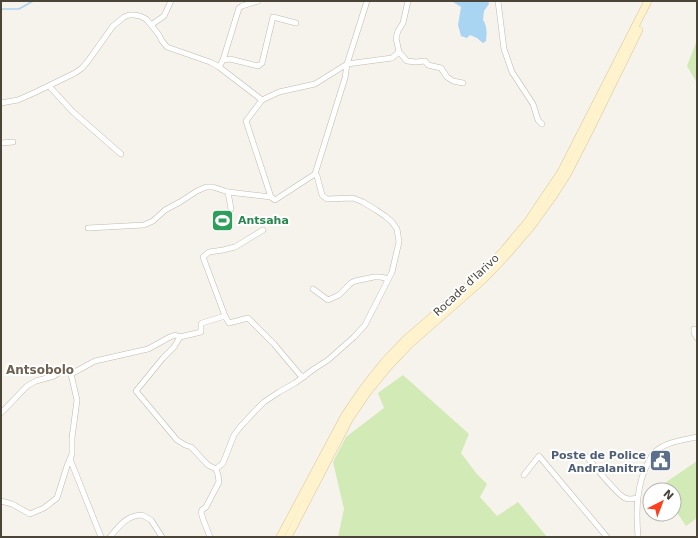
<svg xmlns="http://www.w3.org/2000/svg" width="698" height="538" font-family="'DejaVu Sans',sans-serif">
<rect width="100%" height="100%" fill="#f6f3ec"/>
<g fill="#d2eab5">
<polygon points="697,40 697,83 687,66"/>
<polygon points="403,375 469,434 461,453 476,473 487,484 480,497 497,516 518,502 547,537 338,537 344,509 333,462 346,437 384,408 378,393"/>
<polygon points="697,461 697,518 686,526 674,508 674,490 661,490 659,487"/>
</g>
<path fill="#a9d4f2" d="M452 1H488L489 4 484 11 483 20C487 25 487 34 486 41L483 43 477 38 470 35 467 38 461 36 458 25 461 7Z"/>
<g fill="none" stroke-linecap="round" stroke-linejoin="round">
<polyline stroke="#a9d4f2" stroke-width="1.5" points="1,9 19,9 33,1"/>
<defs>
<g id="street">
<polyline points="498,1 504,49 512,72 533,104 538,120 542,124"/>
<polyline points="151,25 164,16 171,1"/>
<polyline points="399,52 407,61 416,62 425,61 428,65 441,68 447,77 453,81 463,83"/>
<polyline points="223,60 239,8 242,6 258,1"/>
<polyline points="219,67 223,60 230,59 258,66 262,63 273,17 296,23"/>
<polyline points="49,86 73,112 121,154"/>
<polyline points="1,103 18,100 36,92 75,73 82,68 88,61 113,26 124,17 129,15 134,15 140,16 146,19 152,26 159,35 162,41 167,47 210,62 219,67 262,100"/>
<polyline points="1,143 13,142"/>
<polyline points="315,174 345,78 347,64 367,1"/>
<polyline points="228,192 231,209"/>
<polyline points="88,228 144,225 153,221 165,210 180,202 197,191 206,187 213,187 228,192 271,197"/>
<polyline points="313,289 328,300 339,295 351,283 355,281 374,277 381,277 388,279"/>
<polyline points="225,316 203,257 209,252 223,250 235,247 263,230"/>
<polyline points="694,329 694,333 697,338"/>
<polyline points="180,337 174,347 163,358 136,391 177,440 185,445 191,447 208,465 216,469"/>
<polyline points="1,413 27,386 36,381 54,376 61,371"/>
<path d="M586 456C594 465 616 494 625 498 629 500 633 499 637 498"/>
<polyline points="70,459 101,537"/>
<polyline points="524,475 539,456 607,537"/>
<polyline points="1,501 12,504 30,514 44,508 57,498 67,466 72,454 72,438 77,400 71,374 95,361 148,349 170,337 175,335 180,337 201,332 201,324 202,323 225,316 229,323 248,318 274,344 300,375 304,377"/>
<path d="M110 537C119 526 127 515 142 515L151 520 162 537"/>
<polyline points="210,537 203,519 201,512 202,510 206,507 219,482 218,475 216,469 223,463 234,435 240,427 256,410 264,402 279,392 295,383 314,369 328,360 354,337 365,325 392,272 399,242 397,229 392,222 385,216 376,210 363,202 353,198 327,199 322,195 317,176 315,174 275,200 271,197 246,121 262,100 279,92 315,84 347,64 392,58 399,52 396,38 398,31 403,23 408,1"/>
<path d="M638 537C636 512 636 484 649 461 650 458 652 455 654 453 664 442 683 440 697 437"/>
</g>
<g id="secondary">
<polyline points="280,537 345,415 362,390 384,362 405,340 479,276 503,251 528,221 561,172 648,1"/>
<polyline points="288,537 350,418 367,393 389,366 410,344 483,280 506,256 531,227 552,198 568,173 590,130 639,30"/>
</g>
</defs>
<use href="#street" stroke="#c2bbae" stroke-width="6"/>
<use href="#secondary" stroke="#d6c79b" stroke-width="8"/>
<use href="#street" stroke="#fff" stroke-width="5"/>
<use href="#secondary" stroke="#fff3cd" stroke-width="7"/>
</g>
<defs>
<symbol id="stadium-square" viewBox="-11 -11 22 22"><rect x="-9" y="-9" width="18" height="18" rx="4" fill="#2e9e5b" stroke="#fff"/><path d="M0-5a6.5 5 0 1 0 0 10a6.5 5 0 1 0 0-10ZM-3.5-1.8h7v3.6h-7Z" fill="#fff"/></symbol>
<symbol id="civic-square" viewBox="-11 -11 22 22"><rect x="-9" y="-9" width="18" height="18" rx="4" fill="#5c6f8a" stroke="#fff"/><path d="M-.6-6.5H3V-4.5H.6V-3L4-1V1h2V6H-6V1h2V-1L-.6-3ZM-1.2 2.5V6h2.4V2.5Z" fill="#fff"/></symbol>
</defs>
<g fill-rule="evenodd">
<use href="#stadium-square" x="210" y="208" width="25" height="25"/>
<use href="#civic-square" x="648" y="448" width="25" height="25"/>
</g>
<g text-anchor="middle" stroke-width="4" stroke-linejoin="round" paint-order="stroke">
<g font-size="11" font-weight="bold" fill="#27864d" stroke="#fff" text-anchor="start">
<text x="238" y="224">Antsaha</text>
</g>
<g font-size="11" fill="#4b4439" stroke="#fff">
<text transform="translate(466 285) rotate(-43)" y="4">Rocade d'Iarivo</text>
</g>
<g font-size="11" font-weight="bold" fill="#4e5e75" stroke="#fff" text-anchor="end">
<text x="646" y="459">Poste de Police<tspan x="646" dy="13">Andralanitra</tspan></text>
</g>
<g font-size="12" font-weight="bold" fill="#6e6250" stroke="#fff">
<text x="40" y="374">Antsobolo</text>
</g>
</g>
<rect width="698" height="538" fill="none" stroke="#4b4439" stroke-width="4"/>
<g transform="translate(662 502) rotate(42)"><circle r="19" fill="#ffffff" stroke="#b7b4b0"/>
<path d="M0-3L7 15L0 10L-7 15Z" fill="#fc3f1d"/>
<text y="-6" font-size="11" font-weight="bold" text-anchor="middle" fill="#4b4439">N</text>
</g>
</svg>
